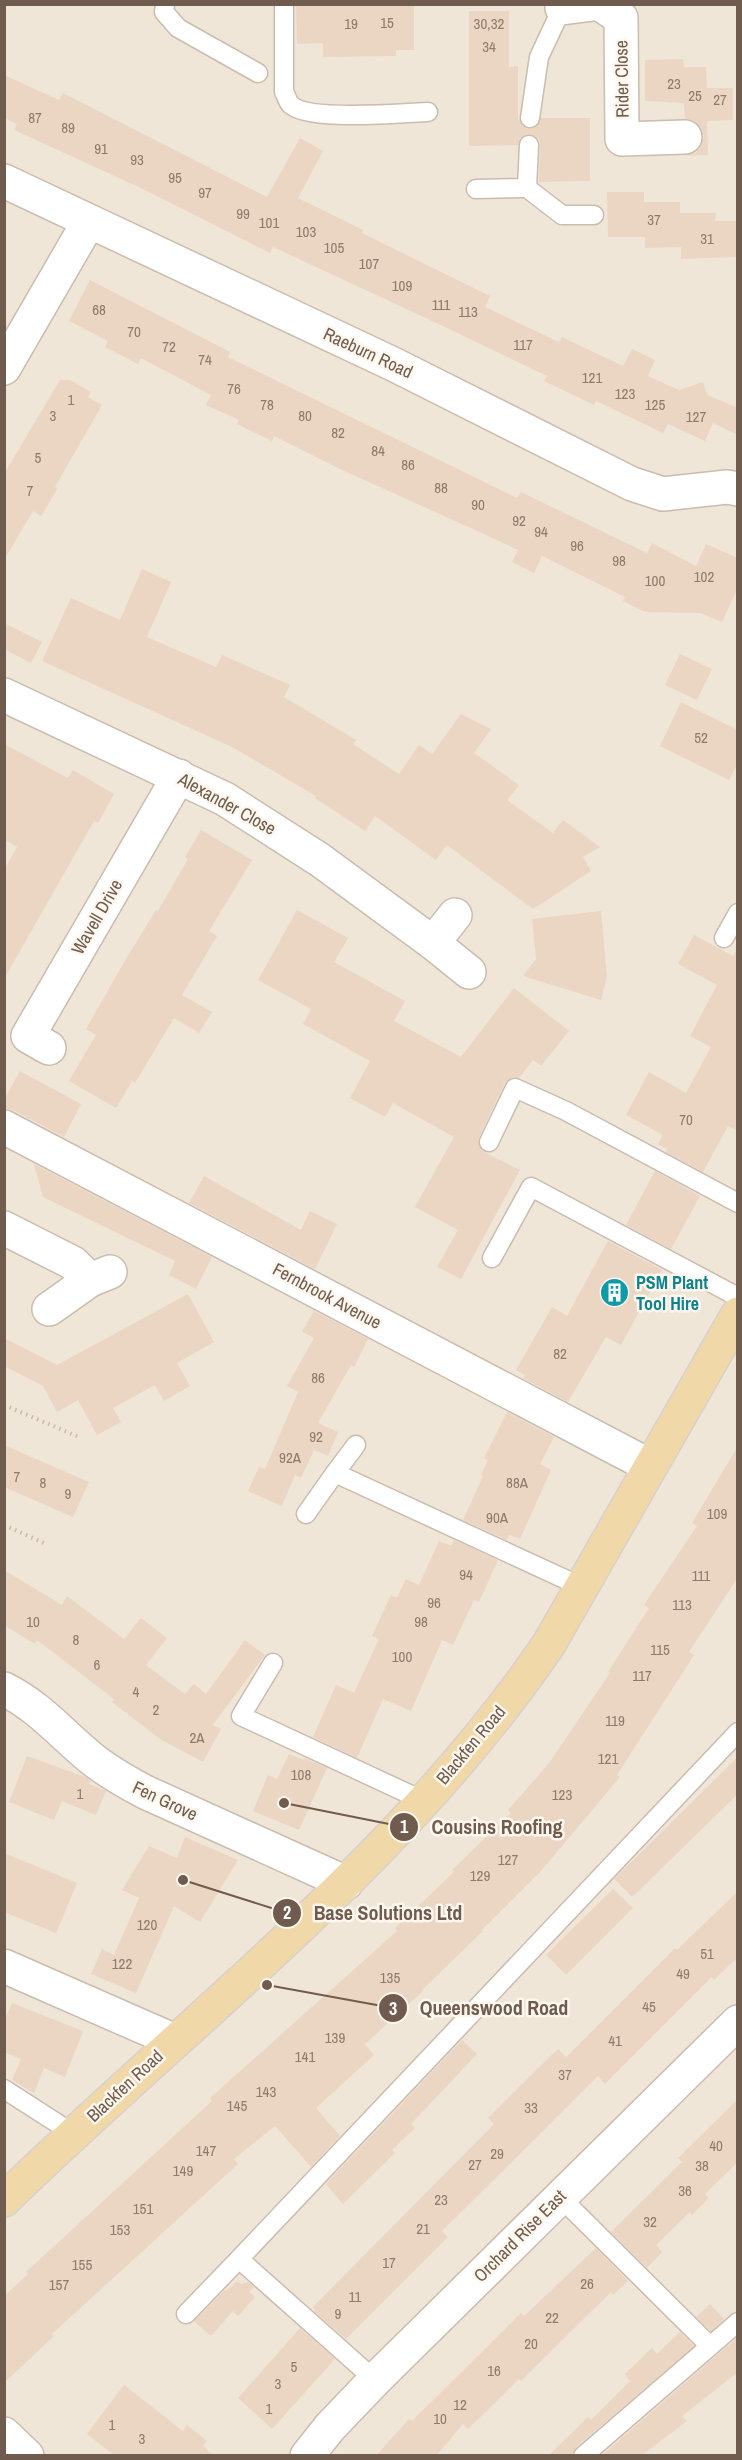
<svg xmlns="http://www.w3.org/2000/svg" width="742" height="2460" font-family="'Archivo Narrow',sans-serif">
<rect width="100%" height="100%" fill="#faf3e8"/>
<rect fill="#f0e6d7" x="5" y="5" width="732" height="2450"/>
<g fill="#ebd5c3">
<polygon points="296,4 414,4 414,50 396,50 396,56 323,57 323,43 297,44"/>
<polygon points="469,11 509,11 509,67 518,66 518,119 523,126 528,129 535,128 541,118 590,118 590,181 539,182 540,145 539,139 530,134 520,138 518,145 469,146"/>
<polygon points="683,59 684,67 706,67 707,88 733,88 733,120 707,121 708,155 687,156 695,153 701,146 704,136 701,128 694,121 685,118 684,103 645,101 645,60"/>
<polygon points="4,75 59,100 63,93 267,197 300,138 323,151 298,198 363,230 362,233 490,296 485,307 559,342 562,337 623,366 632,349 655,360 648,376 679,390 703,382 707,395 738,408 738,435 713,423 705,441 668,424 663,433 596,401 594,405 544,381 547,376 445,327 273,247 270,253 143,189 14,130 17,124 4,118"/>
<polygon points="607,192 644,192 644,202 680,202 680,213 716,213 715,221 738,221 738,257 681,259 681,247 645,248 645,237 608,237"/>
<polygon points="90,280 230,352 228,357 517,498 521,492 647,553 652,543 696,566 706,544 738,558 738,587 722,622 700,613 645,612 623,601 625,597 542,556 534,573 512,562 518,550 497,540 340,469 274,436 272,441 237,424 239,420 206,405 211,395 141,358 138,364 105,347 108,341 69,321"/>
<polygon points="60,380 70,380 91,392 88,397 102,405 55,487 58,488 41,516 33,511 4,560 4,474"/>
<polygon points="142,569 171,582 147,637 216,667 222,655 290,685 284,697 356,740 353,744 399,774 419,745 432,754 461,714 491,729 474,753 519,785 507,800 553,833 563,820 600,847 583,857 591,871 533,909 447,845 436,860 375,816 365,831 315,798 316,796 232,747 42,661 71,598 120,620"/>
<polygon points="4,623 42,642 31,663 4,649"/>
<polygon points="680,654 712,669 697,700 665,685"/>
<polygon points="681,702 738,730 738,763 729,780 660,746"/>
<polygon points="4,744 68,778 73,770 114,794 98,823 94,821 4,979 4,870 17,847 4,839"/>
<polygon points="201,830 252,860 209,931 217,936 182,995 212,1012 199,1033 174,1018 135,1083 132,1081 116,1108 69,1081 96,1035 86,1029 126,959 156,910 158,911 188,859 185,857"/>
<polygon points="297,910 348,938 334,962 405,1001 394,1021 461,1057 514,988 569,1031 541,1066 533,1060 519,1078 513,1077 505,1083 479,1137 478,1143 484,1152 520,1170 461,1279 437,1267 458,1230 415,1207 454,1137 393,1103 385,1117 350,1098 370,1061 303,1024 311,1009 258,980"/>
<polygon points="601,911 607,977 601,1000 523,976 536,959 532,919"/>
<polygon points="694,935 733,956 738,948 738,1131 728,1126 703,1172 666,1152 667,1149 658,1144 663,1135 626,1115 649,1072 686,1093 711,1047 690,1036 717,985 678,964"/>
<polygon points="20,1071 81,1104 64,1137 13,1110 4,1108 4,1100"/>
<polygon points="34,1164 212,1257 196,1289 169,1275 175,1261 43,1197"/>
<polygon points="655,1171 700,1196 671,1249 626,1225"/>
<polygon points="204,1176 301,1230 310,1211 337,1224 315,1269 189,1203"/>
<polygon points="608,1241 662,1270 621,1345 606,1337 568,1402 523,1378 525,1375 516,1370 552,1307 567,1316"/>
<polygon points="188,1294 214,1342 177,1363 190,1386 164,1401 155,1385 113,1408 121,1422 97,1435 78,1400 57,1412 43,1386 4,1366 4,1338 57,1365"/>
<polygon points="314,1311 368,1339 354,1367 351,1365 318,1423 338,1432 328,1456 314,1450 301,1478 295,1475 282,1506 248,1491 259,1467 265,1469 298,1392 287,1386 314,1338 302,1332"/>
<polygon points="507,1412 554,1437 540,1464 551,1470 520,1539 509,1535 507,1540 463,1520 483,1476 481,1475 488,1460 484,1458"/>
<polygon points="4,1445 89,1482 73,1517 4,1487"/>
<polygon points="738,1446 738,1577 689,1652 694,1655 617,1775 620,1777 541,1871 482,1930 483,1931 422,1990 423,1991 365,2044 374,2055 316,2108 340,2136 311,2167 275,2126 234,2159 238,2164 52,2334 54,2336 4,2383 4,2296 28,2274 26,2272 212,2101 210,2098 397,1931 395,1928 454,1872 452,1870 511,1813 508,1810 550,1762 610,1673 608,1672 649,1608 644,1605 697,1526 692,1523"/>
<polygon points="454,1540 498,1560 479,1602 474,1600 453,1645 442,1640 411,1711 383,1699 357,1758 313,1737 336,1685 354,1693 379,1639 372,1636 391,1595 397,1598 406,1579 419,1585 439,1541 451,1546"/>
<polygon points="4,1570 62,1605 67,1596 124,1639 141,1618 167,1638 146,1665 185,1694 194,1684 206,1694 245,1640 265,1655 213,1725 221,1729 203,1762 160,1739 112,1702 114,1699 37,1640 35,1644 4,1625"/>
<polygon points="289,1754 303,1760 304,1758 327,1768 299,1830 253,1811 268,1775 277,1779"/>
<polygon points="27,1756 85,1777 90,1781 89,1784 106,1791 96,1815 62,1801 54,1820 9,1802"/>
<polygon points="738,1757 738,1794 632,1897 614,1879"/>
<polygon points="185,1837 238,1860 200,1922 174,1906 136,1993 91,1974 102,1949 114,1955 139,1898 122,1890 149,1846 177,1858"/>
<polygon points="4,1853 77,1883 56,1933 4,1912"/>
<polygon points="613,1889 633,1908 566,1975 546,1955"/>
<polygon points="738,1891 738,1957 714,1980 712,1977 605,2084 598,2076 442,2231 448,2237 346,2339 315,2312 313,2307 494,2124 488,2118 506,2100 558,2049 566,2057 675,1948 677,1950"/>
<polygon points="12,2003 83,2031 65,2077 44,2068 34,2093 12,2080 21,2059 4,2052 4,2022"/>
<polygon points="462,2040 477,2054 411,2124 415,2128 392,2150 395,2153 343,2204 326,2184"/>
<polygon points="738,2099 738,2162 705,2194 709,2198 692,2215 690,2212 656,2245 662,2252 647,2268 611,2232 682,2162 678,2158"/>
<polygon points="596,2248 628,2281 613,2295 611,2292 521,2381 519,2379 468,2429 463,2424 436,2456 376,2456 409,2419 412,2421 521,2313 524,2316"/>
<polygon points="237,2281 241,2284 248,2282 254,2287 249,2292 255,2297 238,2316 233,2311 211,2336 194,2321 224,2291 230,2288"/>
<polygon points="710,2304 724,2319 711,2331 696,2317"/>
<polygon points="300,2328 335,2359 272,2429 238,2398"/>
<polygon points="680,2332 694,2346 576,2447 572,2456 548,2456 588,2417 591,2420 630,2381 625,2374 652,2348 657,2354"/>
<polygon points="738,2337 738,2372 682,2416 687,2421 641,2456 601,2456"/>
<polygon points="124,2385 183,2431 187,2425 207,2441 203,2446 214,2456 115,2456 87,2434"/>
</g>
<g fill="none" stroke-linecap="round" stroke-linejoin="round">
<defs>
<g id="lane">
<polyline points="165,4 164,12 178,28 258,73"/>
<path d="M284 4V92C286 95 288 102 290 104 306 122 403 113 428 112"/>
<polyline points="530,118 539,57 562,8"/>
<polyline points="527,188 562,215 594,215"/>
<polyline points="476,189 527,188 529,145"/>
<polyline points="724,938 738,913"/>
<polyline points="489,1142 515,1088 566,1111 738,1203"/>
<polyline points="492,1258 531,1187 738,1297"/>
<polyline points="335,1473 356,1445"/>
<polyline points="306,1514 335,1473 582,1587"/>
<polyline points="273,1663 241,1716 424,1801"/>
<polyline points="4,2089 74,2134"/>
<polyline points="560,2197 710,2346"/>
<polyline points="186,2314 239,2259"/>
<polyline points="375,2380 239,2259 738,1732"/>
<polyline points="583,2456 738,2322"/>
</g>
<g id="street">
<polyline points="562,4 562,8 593,4"/>
<polyline points="600,4 621,18 622,139 685,137"/>
<polyline points="4,181 393,364 632,484 663,494 727,487 738,489"/>
<polyline points="4,368 88,223"/>
<polyline points="4,695 225,799 320,860 433,943 455,915"/>
<polyline points="433,943 469,972"/>
<polyline points="49,1048 28,1036 179,776"/>
<polyline points="4,1127 650,1466"/>
<polyline points="4,1228 73,1263 90,1280 110,1272"/>
<polyline points="49,1309 90,1280"/>
<path d="M4 1689C41 1707 65 1738 96 1762 112 1774 128 1783 145 1792L346 1883"/>
<polyline points="4,1966 175,2041"/>
<polyline points="4,2434 27,2456"/>
<polyline points="307,2456 330,2427 375,2380 738,2022"/>
</g>
<path id="primary" d="M4 2200C190 2019 402 1860 549 1644L738 1314"/>
</defs>
<use href="#lane" stroke="#cabcaf" stroke-width="21"/>
<use href="#street" stroke="#cabcaf" stroke-width="36"/>
<use href="#primary" stroke="#d7d1ce" stroke-width="36"/>
<g stroke="#d0b8a6" stroke-width="4" stroke-dasharray="1.5 4.5" stroke-linecap="butt">
<polyline points="4,1405 79,1437"/>
<polyline points="4,1525 44,1543"/>
</g>
<use href="#lane" stroke="#fff" stroke-width="18"/>
<use href="#street" stroke="#fff" stroke-width="33"/>
<use href="#primary" stroke="#f0d8a9" stroke-width="33"/>
</g>
<defs>
<symbol id="building-disc" viewBox="-11 -11 22 22"><circle r="9.5" fill="#0f9aa8" stroke="#fdf7ee"/><path d="M-4-6H4V6H1V3H-1V6H-4ZM-2.5-4.3h1.7v1.8h-1.7ZM.8-4.3h1.7v1.8H.8ZM-2.5-1h1.7V.8h-1.7ZM.8-1h1.7V.8H.8Z" fill="#fff"/></symbol>
</defs>
<g fill-rule="evenodd">
<use href="#building-disc" x="598" y="1276" width="33" height="33"/>
</g>
<g text-anchor="middle" stroke-width="5" stroke-linejoin="round" paint-order="stroke">
<g font-size="15" fill="#8f7a6c">
<text x="387" y="28">15</text>
<text x="351" y="29">19</text>
<text x="489" y="29">30,32</text>
<text x="489" y="52">34</text>
<text x="674" y="89">23</text>
<text x="695" y="101">25</text>
<text x="720" y="105">27</text>
<text x="35" y="123">87</text>
<text x="68" y="133">89</text>
<text x="101" y="154">91</text>
<text x="137" y="165">93</text>
<text x="175" y="183">95</text>
<text x="205" y="198">97</text>
<text x="243" y="219">99</text>
<text x="654" y="225">37</text>
<text x="269" y="228">101</text>
<text x="306" y="237">103</text>
<text x="707" y="244">31</text>
<text x="334" y="253">105</text>
<text x="369" y="269">107</text>
<text x="402" y="291">109</text>
<text x="441" y="310">111</text>
<text x="99" y="315">68</text>
<text x="468" y="317">113</text>
<text x="134" y="337">70</text>
<text x="523" y="350">117</text>
<text x="169" y="352">72</text>
<text x="205" y="365">74</text>
<text x="592" y="383">121</text>
<text x="234" y="394">76</text>
<text x="625" y="399">123</text>
<text x="71" y="405">1</text>
<text x="267" y="410">78</text>
<text x="655" y="410">125</text>
<text x="53" y="421">3</text>
<text x="305" y="421">80</text>
<text x="696" y="422">127</text>
<text x="338" y="438">82</text>
<text x="378" y="456">84</text>
<text x="38" y="463">5</text>
<text x="408" y="470">86</text>
<text x="441" y="493">88</text>
<text x="30" y="496">7</text>
<text x="478" y="510">90</text>
<text x="519" y="526">92</text>
<text x="541" y="537">94</text>
<text x="577" y="551">96</text>
<text x="619" y="566">98</text>
<text x="704" y="582">102</text>
<text x="655" y="586">100</text>
<text x="701" y="743">52</text>
<text x="686" y="1125">70</text>
<text x="560" y="1359">82</text>
<text x="318" y="1383">86</text>
<text x="316" y="1442">92</text>
<text x="290" y="1463">92A</text>
<text x="17" y="1482">7</text>
<text x="43" y="1488">8</text>
<text x="517" y="1488">88A</text>
<text x="68" y="1499">9</text>
<text x="717" y="1519">109</text>
<text x="497" y="1523">90A</text>
<text x="466" y="1580">94</text>
<text x="701" y="1581">111</text>
<text x="434" y="1608">96</text>
<text x="682" y="1610">113</text>
<text x="33" y="1627">10</text>
<text x="421" y="1627">98</text>
<text x="76" y="1645">8</text>
<text x="660" y="1655">115</text>
<text x="402" y="1662">100</text>
<text x="97" y="1670">6</text>
<text x="642" y="1681">117</text>
<text x="136" y="1697">4</text>
<text x="156" y="1715">2</text>
<text x="615" y="1726">119</text>
<text x="197" y="1743">2A</text>
<text x="608" y="1764">121</text>
<text x="301" y="1780">108</text>
<text x="80" y="1799">1</text>
<text x="562" y="1800">123</text>
<text x="508" y="1865">127</text>
<text x="480" y="1881">129</text>
<text x="147" y="1930">120</text>
<text x="707" y="1959">51</text>
<text x="122" y="1969">122</text>
<text x="683" y="1979">49</text>
<text x="390" y="1983">135</text>
<text x="649" y="2012">45</text>
<text x="335" y="2043">139</text>
<text x="615" y="2046">41</text>
<text x="305" y="2062">141</text>
<text x="565" y="2080">37</text>
<text x="266" y="2097">143</text>
<text x="237" y="2111">145</text>
<text x="531" y="2113">33</text>
<text x="716" y="2151">40</text>
<text x="206" y="2156">147</text>
<text x="497" y="2159">29</text>
<text x="475" y="2170">27</text>
<text x="702" y="2171">38</text>
<text x="183" y="2176">149</text>
<text x="685" y="2196">36</text>
<text x="441" y="2205">23</text>
<text x="143" y="2214">151</text>
<text x="650" y="2227">32</text>
<text x="423" y="2234">21</text>
<text x="120" y="2235">153</text>
<text x="389" y="2268">17</text>
<text x="82" y="2270">155</text>
<text x="587" y="2289">26</text>
<text x="59" y="2290">157</text>
<text x="355" y="2302">11</text>
<text x="338" y="2319">9</text>
<text x="552" y="2323">22</text>
<text x="531" y="2349">20</text>
<text x="294" y="2372">5</text>
<text x="494" y="2376">16</text>
<text x="278" y="2389">3</text>
<text x="460" y="2410">12</text>
<text x="269" y="2414">1</text>
<text x="440" y="2424">10</text>
<text x="112" y="2430">1</text>
<text x="142" y="2444">3</text>
</g>
<g font-size="18" fill="#705c4f" stroke="#fdf7ee">
<text transform="translate(622 79) rotate(-91)" y="6">Rider Close</text>
<text transform="translate(368 353) rotate(25)" y="6">Raeburn Road</text>
<text transform="translate(227 804) rotate(29)" y="6">Alexander Close</text>
<text transform="translate(97 917) rotate(-60)" y="6">Wavell Drive</text>
<text transform="translate(327 1296) rotate(28)" y="6">Fernbrook Avenue</text>
<text transform="translate(471 1745) rotate(-50)" y="6">Blackfen Road</text>
<text transform="translate(165 1801) rotate(25)" y="6">Fen Grove</text>
<text transform="translate(125 2086) rotate(-43)" y="6">Blackfen Road</text>
<text transform="translate(520 2236) rotate(-45)" y="6">Orchard Rise East</text>
</g>
<g font-size="18" font-weight="bold" fill="#0d838f" stroke="#fdf7ee" text-anchor="start">
<text x="636" y="1289">PSM Plant<tspan x="636" dy="21">Tool Hire</tspan></text>
</g>
</g>
<path fill="none" stroke="#705c4f" stroke-width="2" d="M284 1803L404 1827M183 1880L287 1913M267 1985L393 2008"/>
<g fill="#705c4f" stroke="#fdf7ee" stroke-width="2">
<circle cx="284" cy="1803" r="6"/>
<circle cx="183" cy="1880" r="6"/>
<circle cx="267" cy="1985" r="6"/>
<circle cx="404" cy="1827" r="15"/>
<circle cx="287" cy="1913" r="15"/>
<circle cx="393" cy="2008" r="15"/>
</g>
<g font-size="18" text-anchor="middle" font-weight="bold" fill="#fff">
<text x="404" y="1833">1</text>
<text x="287" y="1919">2</text>
<text x="393" y="2015">3</text>
</g>
<g font-size="20" text-anchor="middle" font-weight="bold" fill="#705c4f" stroke="#fdf7ee" stroke-width="5" stroke-linejoin="round" paint-order="stroke">
<text x="497" y="1834">Cousins Roofing</text>
<text x="388" y="1920">Base Solutions Ltd</text>
<text x="494" y="2015">Queenswood Road</text>
</g>
<rect width="742" height="2460" fill="none" stroke="#705c4f" stroke-width="12"/>
</svg>
